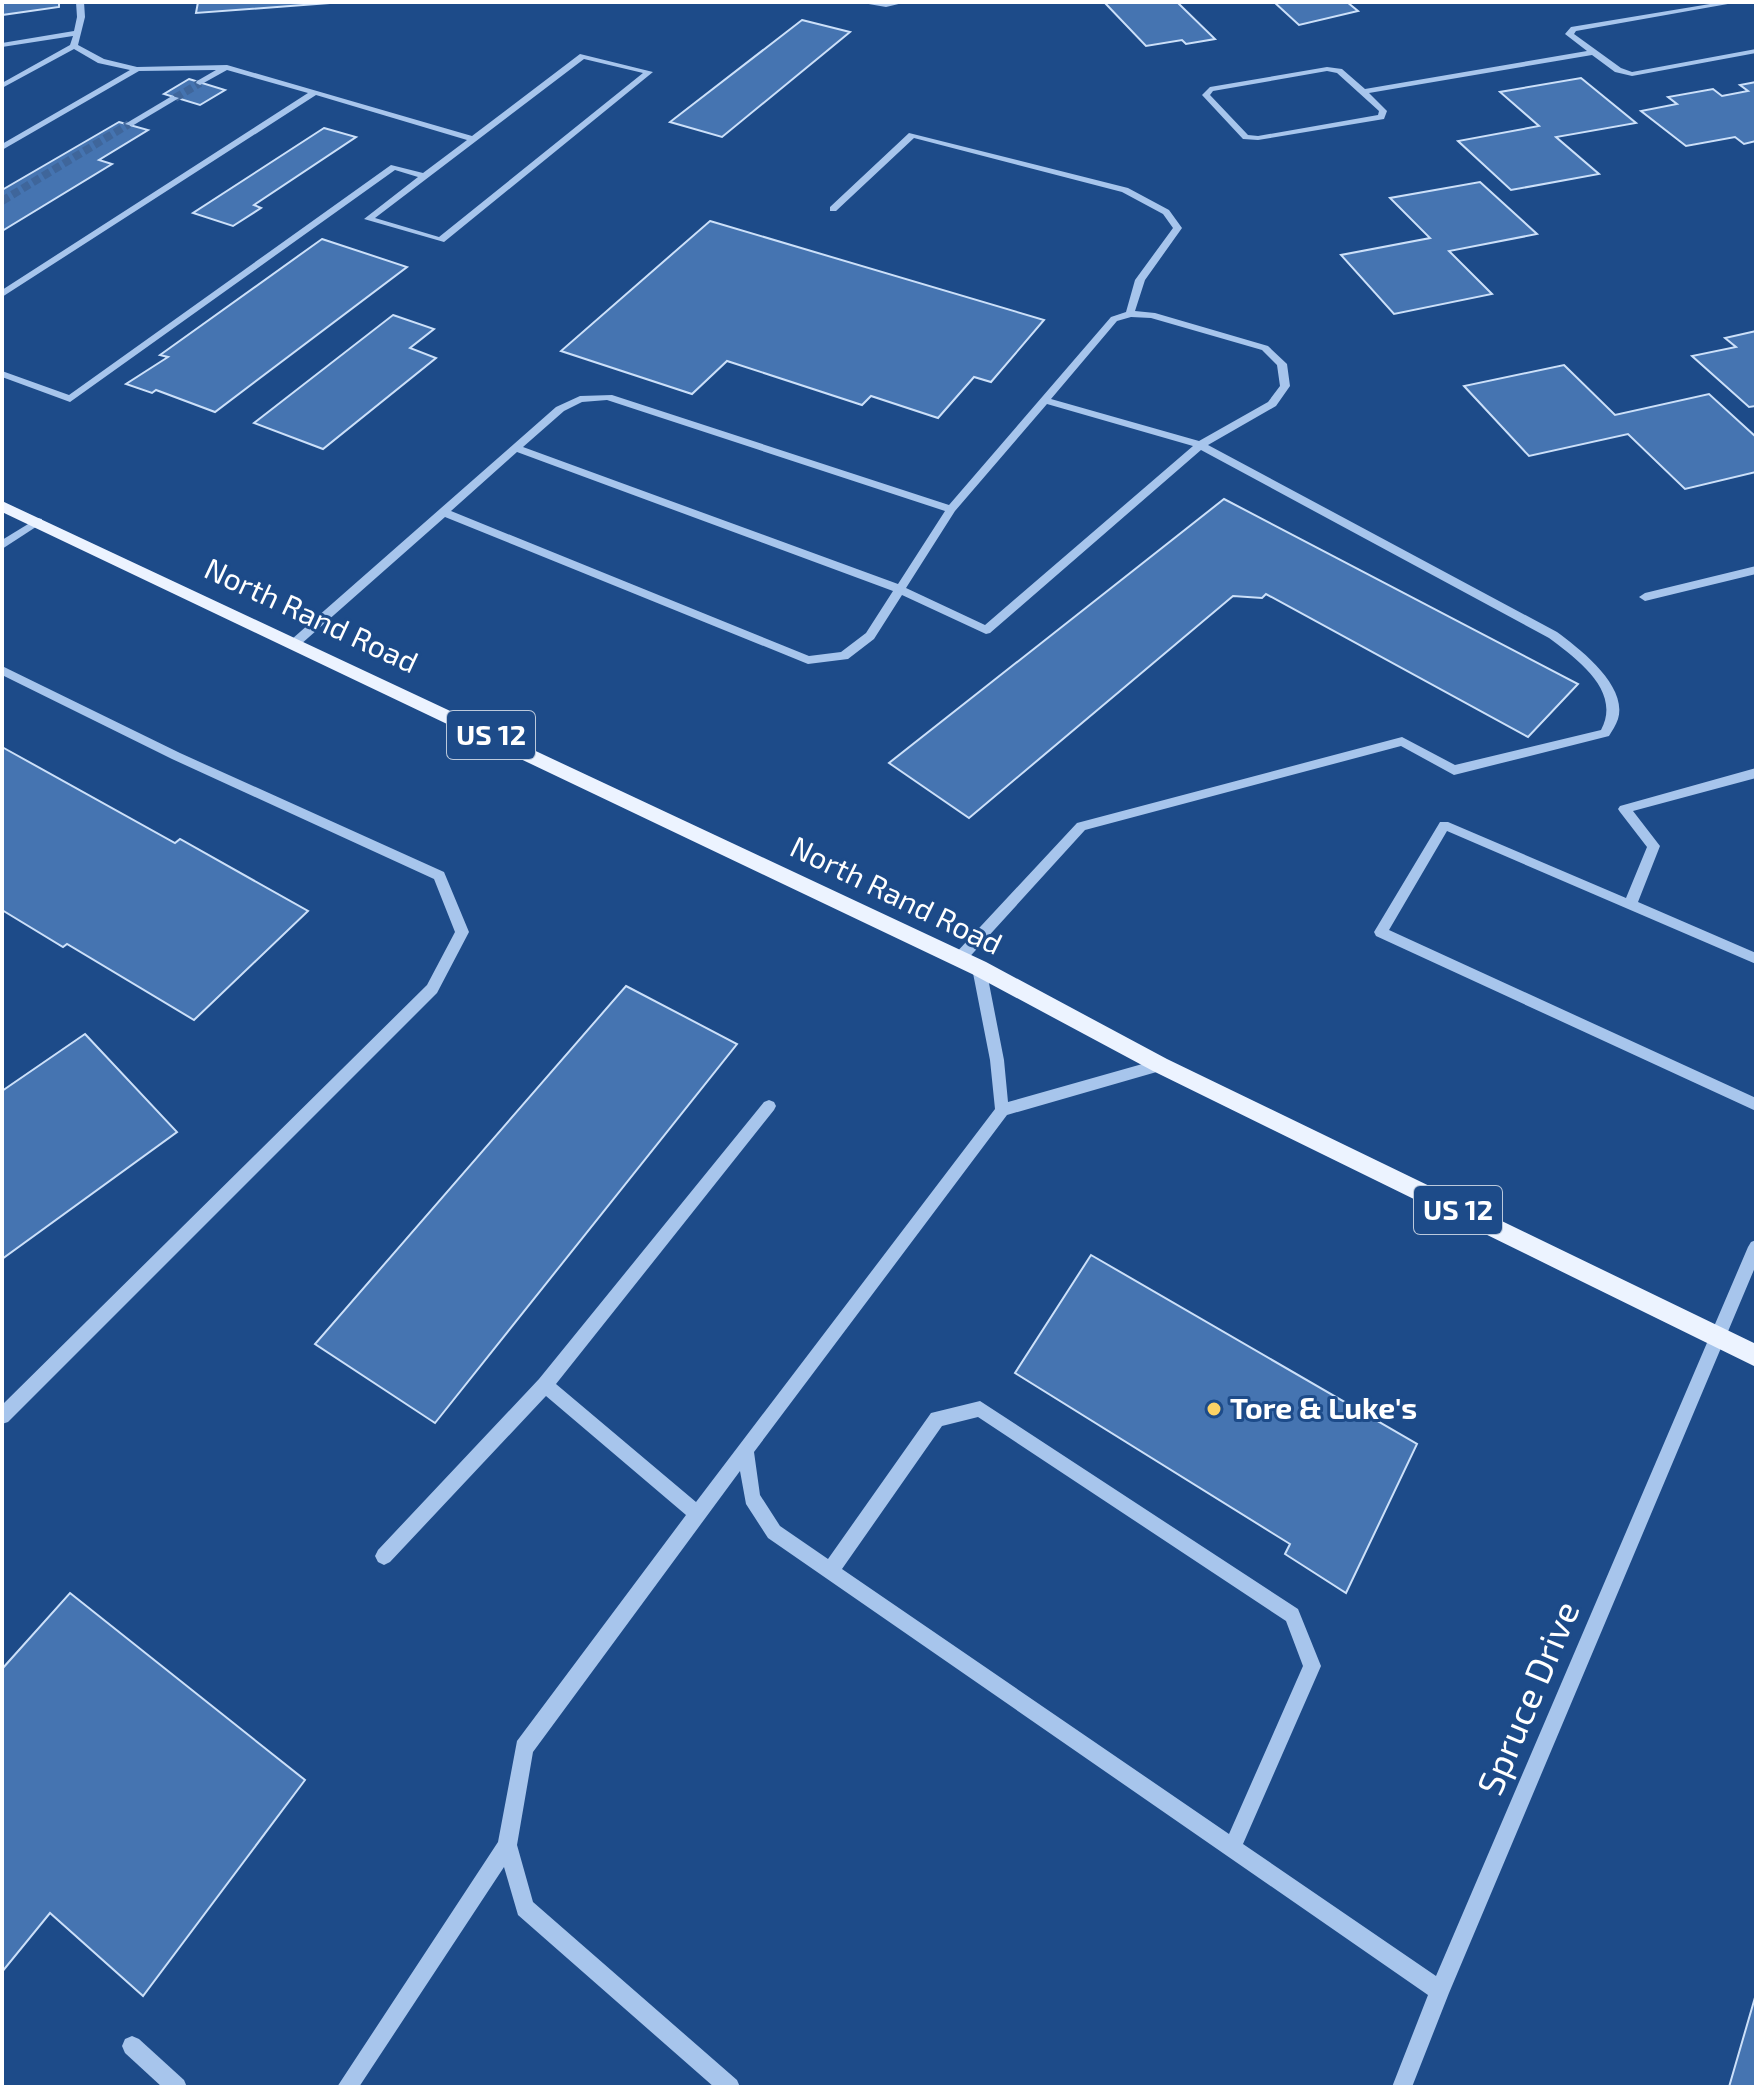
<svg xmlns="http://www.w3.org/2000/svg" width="1758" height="2089" font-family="'Exo 2',sans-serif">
<rect width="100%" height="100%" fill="#1d4b89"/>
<g fill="#4574b1" stroke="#cce0f9" stroke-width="2">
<polygon points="2,2 59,2 59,7 2,15"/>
<polygon points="198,2 343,2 196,13"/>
<polygon points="1104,2 1177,2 1215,39 1186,44 1182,40 1146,46"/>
<polygon points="1274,2 1347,2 1358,11 1299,25"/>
<polygon points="802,20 850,32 722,137 670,122"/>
<polygon points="1581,78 1636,123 1556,137 1599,174 1511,190 1458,141 1539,126 1500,92"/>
<polygon points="189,79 225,90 200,105 164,94"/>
<polygon points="1756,82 1756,141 1744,144 1735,137 1686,146 1641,111 1677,104 1668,97 1713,89 1722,96 1748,91 1740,85"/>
<polygon points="119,122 148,130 99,160 112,164 2,231 2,190"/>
<polygon points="324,128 356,137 254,205 261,208 233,226 193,213"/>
<polygon points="1480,182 1537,234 1449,251 1492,294 1394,314 1341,255 1430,238 1390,198"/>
<polygon points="710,221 1044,320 991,382 974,377 938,418 871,396 862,405 727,361 692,394 561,351"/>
<polygon points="322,239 407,267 215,412 156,390 152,393 126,384 168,357 160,355"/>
<polygon points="393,315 434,329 410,348 436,358 323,449 254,423"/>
<polygon points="1756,331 1756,406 1749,407 1692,356 1736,347 1725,338"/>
<polygon points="1564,365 1615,415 1709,394 1756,437 1756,472 1685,489 1628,434 1529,456 1464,386"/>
<polygon points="1224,499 1578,684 1528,737 1266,594 1262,598 1233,596 969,818 889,763"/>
<polygon points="2,747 175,843 180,839 308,911 194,1020 67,944 63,947 2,910"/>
<polygon points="626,986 737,1044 435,1423 315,1344"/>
<polygon points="85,1034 177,1132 2,1259 2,1091"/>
<polygon points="1091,1255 1417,1444 1346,1593 1285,1554 1290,1544 1015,1373"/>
<polygon points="70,1593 305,1780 143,1996 50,1913 2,1972 2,1669"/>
<polygon points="1756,1994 1756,2087 1729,2087"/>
</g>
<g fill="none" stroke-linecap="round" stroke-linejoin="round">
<g stroke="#3f669b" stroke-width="8" stroke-dasharray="8 4" stroke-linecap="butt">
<polyline points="175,98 200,83"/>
<polyline points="2,201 129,124"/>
</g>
<g fill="#a7c5ec" fill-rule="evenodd">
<path d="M76 2H84L85 17 78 45 104 59 137 67 227 65 472 136 580 54 653 72 444 242 364 219 418 177 395 170 70 402 2 377V371L69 395 391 165 423 173 467 140 316 95 2 297V290L308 93 227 70 200 85 196 83 197 81 216 70 139 71 2 150V144L130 70 98 63 74 49 2 88V83L70 45 73 36 2 47V43L74 31 77 17ZM584 59 643 73 439 237 375 218Z"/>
<polygon points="857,2 907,2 886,7"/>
<path d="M1722 2H1739L1576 31 1574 34 1621 68 1632 72 1756 49V53L1632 76 1615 72 1592 55 1369 93 1387 111 1384 119 1258 140 1243 139 1202 95 1210 87 1327 67 1342 69 1365 89 1587 51 1565 34 1571 27ZM1327 71 1337 73 1379 111 1378 115 1258 136 1248 135 1210 95 1213 91Z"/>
<polygon points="172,96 179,98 132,126 125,124"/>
<path d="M909 133 1128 188 1169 210 1182 228 1145 280 1135 311 1155 313 1268 346 1287 364 1290 386 1276 406 1208 445 1557 632C1580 649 1628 686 1618 719 1616 725 1612 731 1609 736L1454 775 1401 746 1085 830 964 963H954L952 959 954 955 1077 823 1402 737 1455 765 1601 730C1622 691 1577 659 1549 638L1201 450 990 633 986 634 902 595 874 639 848 659 808 664 445 517 300 645H292V639L556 407 580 396 612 395 949 505 1111 317 1126 312 1135 280 1173 228 1163 214 1122 192 914 138 836 211H830V207ZM1131 317 1151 318 1262 350 1277 365 1280 386 1268 402 1199 441 1051 399 1117 321ZM607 400 945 511 898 584 523 447 564 411 582 402ZM1047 404 1193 446 985 625 906 588 955 511ZM517 452 893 591 866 633 841 652 809 656 451 511Z"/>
<polygon points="38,518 42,519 42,523 2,549 2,540"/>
<polygon points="1756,566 1756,574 1645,601 1639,597 1645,593"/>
<polygon points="2,666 180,753 444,872 469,932 437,993 8,1422 2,1424 2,1405 427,985 455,932 434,879 172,759 2,675"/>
<polygon points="1756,768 1756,778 1633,811 1660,846 1638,902 1756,953 1756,964 1447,831 1389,930 1756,1098 1756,1111 1376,936 1374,932 1440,822 1448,822 1626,898 1647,847 1620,812 1618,809 1620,806"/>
<path d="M979 963 984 964 986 968 1004 1060 1008 1102 1160 1059 1165 1061 1167 1065 1165 1069 1160 1071 1007 1115 754 1452 760 1495 780 1526 828 1559 931 1413 980 1401 1298 1609 1321 1666 1243 1844 1436 1976 1748 1247 1751 1242 1756 1240V1265L1449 1993 1412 2087H1392L1428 1995 768 1538 746 1504 740 1471 533 1752 517 1845 533 1902 737 2080 740 2087H714L518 1915 504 1867 359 2087H337L498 1842 517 1741 686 1515 546 1396 390 1562 384 1565 378 1562 375 1556 378 1550 539 1379 764 1102 769 1100 774 1102 776 1106 774 1110 556 1384 696 1502 995 1109 990 1060 972 968 974 964ZM978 1417 1286 1621 1303 1666 1229 1834 842 1569 942 1426Z"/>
<polygon points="132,2036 139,2039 184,2080 187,2087 162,2087 125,2053 122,2046 125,2039"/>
</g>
<polygon fill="#ecf3ff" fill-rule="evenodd" points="2,501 986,962 1167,1059 1756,1344 1756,1367 1153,1071 972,974 2,512"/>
</g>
<circle fill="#fcd265" stroke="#1d4b89" stroke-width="3" cx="1214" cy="1409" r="8"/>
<g text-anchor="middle" stroke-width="6" stroke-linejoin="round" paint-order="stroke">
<g fill="#1d4b89" stroke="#bbc9dc" stroke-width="2">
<rect x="447" y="711" width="88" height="48" rx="6"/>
<rect x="1414" y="1186" width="88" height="48" rx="6"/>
</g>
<g font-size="28" font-weight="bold" fill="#fff">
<text x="491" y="745">US 12</text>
<text x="1458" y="1220">US 12</text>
</g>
<g font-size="30" fill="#fff" stroke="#1d4b89">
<text transform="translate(311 616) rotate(25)" y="10">North Rand Road</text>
<text transform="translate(896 896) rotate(26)" y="10">North Rand Road</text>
</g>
<g font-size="30" font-weight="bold" fill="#fff" stroke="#1d4b89" text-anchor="start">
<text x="1230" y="1419">Tore &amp; Luke's</text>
</g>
<g font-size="36" fill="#fff" stroke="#1d4b89">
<text transform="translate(1528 1698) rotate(-67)" y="13">Spruce Drive</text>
</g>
</g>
<rect width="1758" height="2089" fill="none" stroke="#ffffff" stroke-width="8"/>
</svg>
